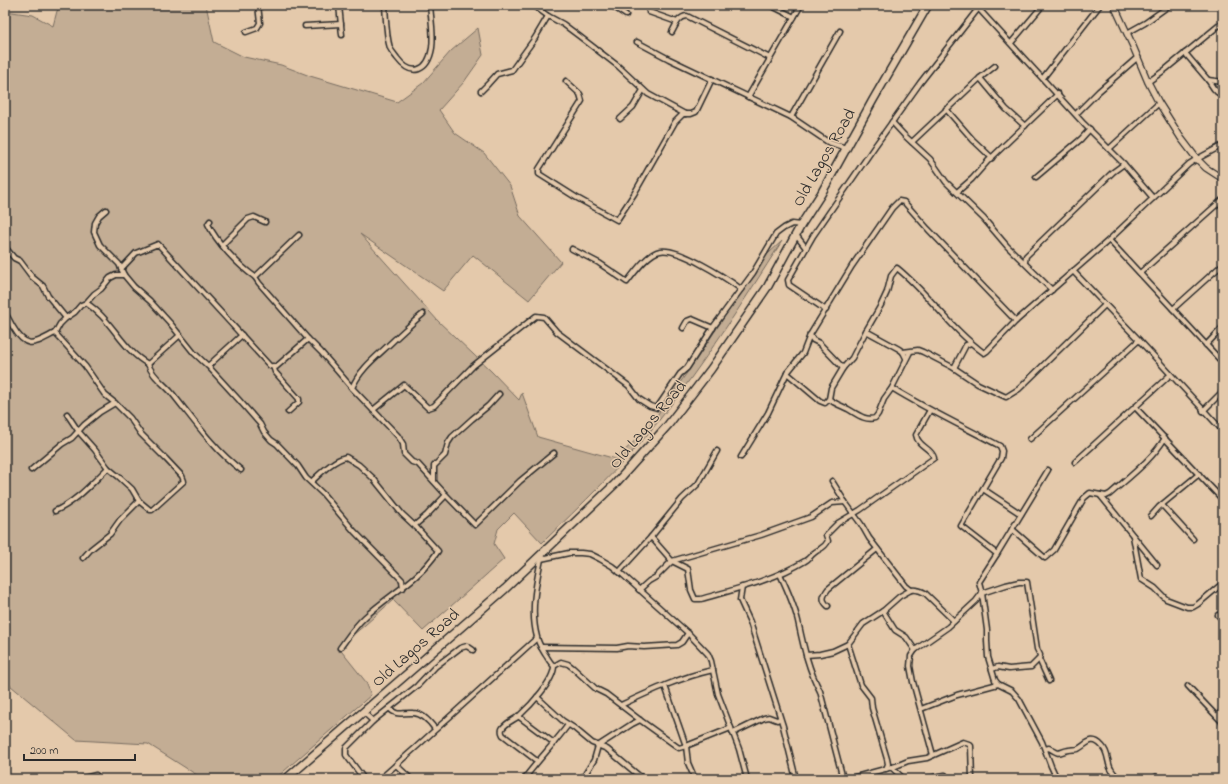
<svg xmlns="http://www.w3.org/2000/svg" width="1228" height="784" font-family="'Indie Flower',sans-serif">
<rect width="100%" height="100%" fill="#e4c9ab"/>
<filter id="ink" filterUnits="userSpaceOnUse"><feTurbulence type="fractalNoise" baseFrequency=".025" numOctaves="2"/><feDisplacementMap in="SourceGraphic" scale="8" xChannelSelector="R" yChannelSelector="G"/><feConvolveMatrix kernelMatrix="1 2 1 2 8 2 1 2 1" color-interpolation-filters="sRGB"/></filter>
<g filter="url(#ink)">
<path fill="#c3ad94" stroke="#776c60" d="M62 5H206L214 42 244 57 281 65 310 76 397 102 423 83 451 51 478 28 483 55 464 82 439 110 455 133 484 153 510 186 520 216 561 262 529 300 473 255 443 291 360 234 438 321 491 371 519 400 522 393 538 437 616 459 648 428 696 360 742 290 757 264 782 241C742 304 703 365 657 423 622 466 581 505 542 543L514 513 498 529 494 544 504 559 423 631 393 600 365 625 338 647 366 682 371 695 275 779H201L200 777 148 744 76 740 5 681V11L33 15 53 26 57 11Z"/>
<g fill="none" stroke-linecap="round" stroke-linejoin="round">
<defs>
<g id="minor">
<polyline points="339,5 342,35"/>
<path d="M385 5C386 19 386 35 390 48 392 52 395 55 397 58 412 78 428 71 432 48 434 35 431 19 430 5"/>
<polyline points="533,5 548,16 563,24 579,36 618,66 648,94 685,114"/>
<polyline points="611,5 626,15"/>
<polyline points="770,5 794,17"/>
<polyline points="978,8 1084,124 1124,164 1153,198"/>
<polyline points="649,12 677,22"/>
<polyline points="305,26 341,24"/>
<polyline points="246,32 257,28 260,23 258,5"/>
<path d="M672 32C676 25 678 17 687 16L770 58"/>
<polyline points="1127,33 1145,23 1170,5"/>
<polyline points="637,42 669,59 791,117 828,142 846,148"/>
<polyline points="1011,43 1043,5"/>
<polyline points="1185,53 1208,80 1214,89 1223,97"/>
<polyline points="980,78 1006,109 1025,126"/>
<polyline points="1043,78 1100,5"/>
<polyline points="1208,80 1223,82"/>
<polyline points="566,81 580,94 582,101 539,169 539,174 577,198 617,220 634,194 675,122 683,114 691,114 696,112 712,79"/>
<polyline points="1148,82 1166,69 1223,22"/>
<polyline points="481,91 488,84 497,74 512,70 535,38 548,16"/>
<polyline points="1217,92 1223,85"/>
<polyline points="748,97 801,5"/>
<polyline points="946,109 973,140 992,158"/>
<polyline points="1076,114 1099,91 1138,57"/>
<polyline points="791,117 840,31"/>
<polyline points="620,119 633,107 643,90"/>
<polyline points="892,122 904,135 930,159 946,182 984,219 1007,246 1052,290"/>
<polyline points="912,142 980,78 995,66"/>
<polyline points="1109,149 1159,103"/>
<polyline points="1036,177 1081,139 1090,129"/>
<polyline points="957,192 972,179 988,161 1058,94"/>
<polyline points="106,210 99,216 95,223 94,232 100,245 119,264 124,275 134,287 150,301 170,323 194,353 208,366 239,400 260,424 264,432 271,440 277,444 298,466 306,478 323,494 354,531 402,580 403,588"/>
<path d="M210 221 208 224C217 243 238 265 255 277"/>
<polyline points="299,235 255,277 259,283 308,339"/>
<polyline points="796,235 806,248"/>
<polyline points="1109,240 1223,363"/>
<polyline points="222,245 248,219 254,217 265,222"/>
<polyline points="5,247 14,258 20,261 32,277 43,286 48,296 66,318"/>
<path d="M572 249 599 263 627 282C634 273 648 253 660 251 678 247 726 278 741 289"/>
<polyline points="1025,262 1026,256 1113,172 1124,164"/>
<polyline points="121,269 136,253 158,244 270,366 276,367 308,339 321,352 352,388"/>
<polyline points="1073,271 1139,340 1223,431"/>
<polyline points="1140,273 1223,199"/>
<path d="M86 303C111 318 122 350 148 364L180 335"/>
<polyline points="1173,309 1223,264"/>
<polyline points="826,310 789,285 788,280 813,236 875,146 920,83 981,5"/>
<path d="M5 313C8 317 10 322 13 327 27 351 35 343 55 333"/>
<polyline points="683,328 687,321 692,319 713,328"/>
<polyline points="866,331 899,349 903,352 906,358"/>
<polyline points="810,335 813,340 819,343 843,368"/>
<polyline points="1206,345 1223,327"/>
<polyline points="903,352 918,350 923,352 954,368 978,384 1006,397 1019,389 1105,305"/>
<path d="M148 364C152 376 163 383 171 392 193 419 213 449 241 470"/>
<polyline points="208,366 242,335"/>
<polyline points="273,366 275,372 299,399 299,402 288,412"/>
<polyline points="954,368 966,345 971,343"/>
<path d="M787 373 820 401 825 403 829 399 831 388 843 368 852 358 866 331 881 305 887 292 891 276 897 268C929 294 950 328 984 353L987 351 1016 321 1109 240 1189 164 1197 159 1223 145"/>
<path d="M892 388C926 409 964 427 1000 446L1002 451 1001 458 961 526 997 554 979 582 982 593 987 630V641L988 657 995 680 998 684 1012 691 1019 699 1042 742 1051 766 1057 779"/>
<path d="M829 399C835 404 842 406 848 409 857 414 865 421 875 418L878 414 884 399 892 388 910 352"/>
<polyline points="1135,407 1223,500"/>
<path d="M373 410 352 388C360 368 380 354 395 339 404 331 413 322 423 314"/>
<polyline points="1203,411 1223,391"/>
<polyline points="67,414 79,432 95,450 108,468 119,477 132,489 139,501 150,510 152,510 184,481 182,476 166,459 141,434 130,418 115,403 105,395 85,366 55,333 60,324 66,318 75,312 81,305 86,303 94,294 101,289 110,278 116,275 124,275"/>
<polyline points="1030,439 1139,340"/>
<polyline points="741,457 768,413 787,373 803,353 810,335 852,266 892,208 899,201 904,202 928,229 1016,321"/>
<polyline points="1075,462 1170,375"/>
<polyline points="31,470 62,444 72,438 84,425 100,412 115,403"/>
<polyline points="434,481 434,466 445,455 448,443 452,437 472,419 488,406 499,394"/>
<path d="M832 481 845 502 861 524 869 538 906 586 911 590C917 589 920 590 925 593L954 621"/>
<path d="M311 482C321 473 333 460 346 457L359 465 373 478 402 514 417 528 438 551C418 581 390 594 365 617 355 626 348 637 340 648"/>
<polyline points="983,489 1021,514"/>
<polyline points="446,495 475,525 520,481 554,453"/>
<polyline points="1100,495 1157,565"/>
<polyline points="1162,505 1193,539"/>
<path d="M55 511C76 502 92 483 108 468"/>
<polyline points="1151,516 1159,507 1199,474"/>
<polyline points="415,525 427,515 446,495 418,464 412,462 404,454 403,444 398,436 373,410 404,385 428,408 434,406 473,366 536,316 544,317 557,332 629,386 639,399 650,406 657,408 680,374 687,368 714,326 753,273 776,234 784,228 792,224 801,225"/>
<path d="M1012 529 1045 558 1054 550 1084 498 1090 493 1106 496 1110 494C1129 477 1152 460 1165 438"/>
<polyline points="1133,536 1141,579 1155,588 1166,599 1187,607 1193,607 1198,604 1223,583"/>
<path d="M651 537 672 561 688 569 691 590 695 599H701C736 589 774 580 805 561 809 559 811 555 814 553 820 548 824 549 828 541L826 535 838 523 860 510 934 458C932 448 918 447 916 435L930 410"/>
<polyline points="997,554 1048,470"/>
<polyline points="538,557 541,559 569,553 581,553 590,554 600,559 612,566 623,575 688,633 708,654 711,661 718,694 739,749 747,779"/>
<polyline points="83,558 91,549 110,534 120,520 139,501"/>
<polyline points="619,572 651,537 682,499 698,484 717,451"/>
<path d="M780 574C787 589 794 604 798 621 803 644 808 669 820 691L843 779"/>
<polyline points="742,587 740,600 750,622 783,726 796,779"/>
<polyline points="639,590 649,581 656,577 672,561 761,535 811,517 832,503 845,502"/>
<path d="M828 606C821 600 823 596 828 589L877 549"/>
<polyline points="883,611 900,596 911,590"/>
<polyline points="1218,615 1223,620"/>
<polyline points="848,644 861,685 871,698 872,708 887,759 888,764 886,769"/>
<polyline points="541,647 617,648 628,646 644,647 677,645 682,642 688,633"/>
<polyline points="806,655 820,654 833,651 848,644 863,624 883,611 895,630 906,637 915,650"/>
<polyline points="554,666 561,662 568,664 572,667 596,689 606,694 640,720 679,748 686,746 731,728"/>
<polyline points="992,669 998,667 1009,669 1031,667 1039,659"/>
<polyline points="665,686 686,746 688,763 695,779"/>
<polyline points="1188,686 1223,723"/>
<polyline points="537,697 563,721 574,728 592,743 607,749 643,779"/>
<path d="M621 705C651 691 681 677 713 670"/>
<path d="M389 708C397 717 402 712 413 713 422 713 430 722 435 729"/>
<polyline points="921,709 957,695 998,684"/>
<polyline points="363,712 373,721 417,686 435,667 460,648 467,646 473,650"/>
<polyline points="518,716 554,743"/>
<polyline points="1217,716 1223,710"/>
<polyline points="733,733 764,718 769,717 777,720 779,719"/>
<path d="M1045 749 1049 748C1062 756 1057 752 1069 750 1072 749 1075 750 1078 749 1087 744 1092 735 1102 746 1109 753 1107 763 1111 769 1113 773 1116 775 1118 779"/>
<polyline points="933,755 913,682 910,666 911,656 915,650 948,627 976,601 982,593 1006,585 1019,582 1027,582 1037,649 1040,655 1039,659 1049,681"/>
<path d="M537 761 503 735C502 733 501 732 502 729 505 723 514 720 519 716 530 706 554 681 554 666 550 663 548 658 545 654 542 649 538 643 537 637 530 612 536 584 541 559"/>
<polyline points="396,765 411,779"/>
<polyline points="891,767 904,779"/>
<polyline points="5,776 6,779"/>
<polyline points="80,779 96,775"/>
<polyline points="364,779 346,755 346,748 373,721"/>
<polyline points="380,779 414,749 537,638"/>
<path d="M524 779C538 760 554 744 568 725"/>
<polyline points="582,779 594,760 598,746 601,744 632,724 640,720"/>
<polyline points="848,779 896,766 908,761 927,758 963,742 969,744 971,746 972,779"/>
<polyline points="924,779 945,775"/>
<polyline points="1153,779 1156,777"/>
</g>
<polyline id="tertiary" points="1114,5 1132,44 1148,82 1159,103 1181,138 1197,159 1206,168 1223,179"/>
<polyline id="primary" points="286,779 505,589 615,484 668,425 711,369 768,286 801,225 821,194 873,100 928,5"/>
</defs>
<use href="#minor" stroke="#2b2b2b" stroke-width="7"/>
<use href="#tertiary" stroke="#2b2b2b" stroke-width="8"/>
<use href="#primary" stroke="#2b2b2b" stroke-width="10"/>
<use href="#minor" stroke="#e4c9ab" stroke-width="4"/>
<use href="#tertiary" stroke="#e4c9ab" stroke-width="5.5"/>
<use href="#primary" stroke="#e4c9ab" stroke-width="7"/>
</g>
</g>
<g text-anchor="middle" stroke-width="3" stroke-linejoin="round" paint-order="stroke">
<g font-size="17" fill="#2b2b2b" stroke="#e4c9ab">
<text transform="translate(823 157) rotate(-60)" y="6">Old Lagos Road</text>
<text transform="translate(647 424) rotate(-50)" y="6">Old Lagos Road</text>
<text transform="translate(415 647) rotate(-41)" y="6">Old Lagos Road</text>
</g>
</g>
<rect width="1228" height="784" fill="none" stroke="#e4c9ab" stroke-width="20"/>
<rect x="10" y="10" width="1208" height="764" fill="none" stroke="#2b2b2b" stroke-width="1.5" filter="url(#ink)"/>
<path d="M24 754v6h111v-6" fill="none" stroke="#2b2b2b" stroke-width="2"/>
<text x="30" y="754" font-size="12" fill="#2b2b2b" stroke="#e4c9ab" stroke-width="3" paint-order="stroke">200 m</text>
</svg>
